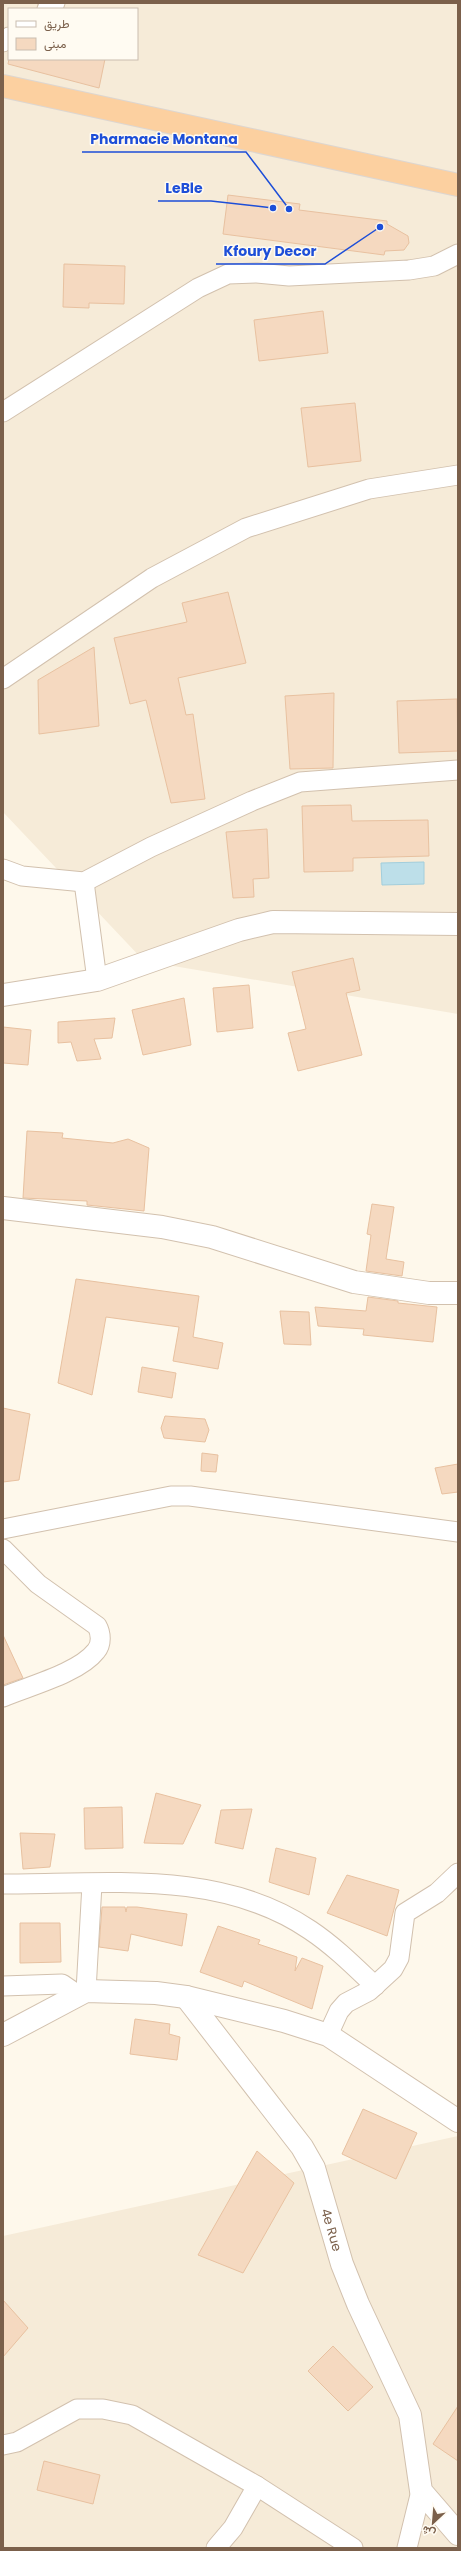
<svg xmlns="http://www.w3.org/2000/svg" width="461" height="2551" font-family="Poppins,Vazirmatn,sans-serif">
<rect width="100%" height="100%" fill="#fef8eb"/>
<g fill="#f6ebd8" fill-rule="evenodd">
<path d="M3 3H458V1014L144 961 3 812ZM9 9H137V59H9Z"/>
<polygon points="458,2136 458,2548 3,2548 3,2236"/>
</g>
<polygon fill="#bddfe9" stroke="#a2cedc" points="424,862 424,884 382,885 381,863"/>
<g fill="#f5d9c0" stroke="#e8c1a0">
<polygon points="9,59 105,59 99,88 8,64"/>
<polygon points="228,195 300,204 299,210 387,221 387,224 408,236 409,243 404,250 385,251 384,255 223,234"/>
<polygon points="64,264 125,266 124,304 89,303 89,308 63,307"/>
<polygon points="323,311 328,353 259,361 254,320"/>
<polygon points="355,403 361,461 308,467 301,408"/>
<polygon points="228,592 246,663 178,678 186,715 193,714 205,799 171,803 146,700 130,704 114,638 187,622 182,603"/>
<polygon points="94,647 99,726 39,734 38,680"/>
<polygon points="334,693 333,768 290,769 285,696"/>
<polygon points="457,699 458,751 399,753 397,701"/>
<polygon points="351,805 352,821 428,820 429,856 353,858 353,871 304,872 302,806"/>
<polygon points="267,829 269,878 253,879 254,897 233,898 226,832"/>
<polygon points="353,958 360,990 346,993 362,1055 298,1071 288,1033 306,1029 292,972"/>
<polygon points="249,985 253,1028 217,1032 213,988"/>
<polygon points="184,998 191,1045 143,1055 132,1010"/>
<polygon points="115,1018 112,1038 94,1039 101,1059 77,1061 71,1042 58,1043 58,1022"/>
<polygon points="3,1027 31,1030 28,1065 3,1063"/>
<polygon points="27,1131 63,1133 62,1138 113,1143 128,1139 149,1148 144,1211 87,1205 87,1201 23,1198"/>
<polygon points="372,1204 394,1207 386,1259 404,1262 402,1276 366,1271 371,1235 367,1234"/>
<polygon points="76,1279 199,1296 193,1337 223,1343 218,1369 173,1361 179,1327 106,1317 92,1395 58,1383"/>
<polygon points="368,1297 398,1301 398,1303 437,1307 433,1342 363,1335 364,1329 318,1326 315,1307 366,1311"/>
<polygon points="280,1311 309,1312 311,1345 284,1344"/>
<polygon points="142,1367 176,1373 172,1398 138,1392"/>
<polygon points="3,1408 30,1414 19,1480 3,1482"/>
<polygon points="165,1416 205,1419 209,1430 205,1442 164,1438 161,1428"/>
<polygon points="202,1453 218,1455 216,1472 201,1471"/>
<polygon points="458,1464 458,1492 442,1494 435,1468"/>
<polygon points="3,1635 23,1678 3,1685"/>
<polygon points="156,1793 201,1805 183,1844 144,1843"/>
<polygon points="122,1807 123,1848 85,1849 84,1808"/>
<polygon points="252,1809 243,1849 215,1843 221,1810"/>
<polygon points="20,1833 55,1834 50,1867 23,1869"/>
<polygon points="276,1848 316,1858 309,1895 269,1882"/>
<polygon points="347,1875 399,1890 387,1936 327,1913"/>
<polygon points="102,1907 125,1907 126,1912 127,1907 137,1907 187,1914 182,1946 131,1934 128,1951 99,1947"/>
<polygon points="20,1923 60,1923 61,1962 20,1963"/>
<polygon points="218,1926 260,1940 258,1944 297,1957 295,1971 302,1958 323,1966 312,2009 244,1981 242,1987 200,1972"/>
<polygon points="135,2019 170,2024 169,2034 180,2037 177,2060 130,2054"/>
<polygon points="363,2109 417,2133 396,2179 342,2154"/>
<polygon points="257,2151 294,2183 243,2273 198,2255"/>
<polygon points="3,2300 28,2328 3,2357"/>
<polygon points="333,2346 373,2387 348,2411 308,2371"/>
<polygon points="458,2406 458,2461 433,2444"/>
<polygon points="44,2461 100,2475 93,2504 37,2490"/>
</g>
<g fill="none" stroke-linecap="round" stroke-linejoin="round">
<defs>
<g id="minor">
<polyline points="47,9 55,3"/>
<polyline points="3,42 9,37"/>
<polyline points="3,412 198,288 228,274 257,273 289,276 409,270 434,266 458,254"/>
<polyline points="3,679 152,578 246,528 369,489 458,475"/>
<polyline points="3,869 22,876 84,882 151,847 252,801 300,782 458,770"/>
<polyline points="84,882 97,980"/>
<polyline points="3,1529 171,1496 190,1496 458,1532"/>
<path d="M3 1549 38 1584 97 1626C101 1633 102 1644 96 1651 79 1673 29 1686 3 1697"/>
<path d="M3 1884C105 1884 221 1869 310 1930 334 1946 354 1966 375 1986"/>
<polyline points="3,1986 62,1984 78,1995"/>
<polyline points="86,1991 92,1884"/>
<polyline points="328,2035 339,2011 346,2003 369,1991 393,1969 399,1958 405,1913 437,1893 458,1873"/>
<polyline points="3,2445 17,2442 77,2409 103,2409 132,2415 257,2486 353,2548"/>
<polyline points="216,2548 233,2528 257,2486"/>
<polyline points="407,2548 421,2491"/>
</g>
<g id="tertiary">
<polyline points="3,995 97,980 239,930 273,922 458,924"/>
<polyline points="3,1208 162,1227 212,1237 354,1282 429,1293 458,1293"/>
<path id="s1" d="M186 1997 302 2147 314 2168 342 2264 358 2304 410 2415 421 2491 458 2534"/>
<polyline points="3,2035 86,1991 156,1993 186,1997 284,2021 328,2035 458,2121"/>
</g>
<polyline id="trunk" points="3,86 458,185"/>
</defs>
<use href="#minor" stroke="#d2c1ae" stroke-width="21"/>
<use href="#tertiary" stroke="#d2c1ae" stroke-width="24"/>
<use href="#trunk" stroke="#ddd6d0" stroke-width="24"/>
<use href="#minor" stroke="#fff" stroke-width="19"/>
<use href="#tertiary" stroke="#fff" stroke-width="22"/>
<use href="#trunk" stroke="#fcd0a0" stroke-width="22"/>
</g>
<g text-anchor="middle" stroke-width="3" stroke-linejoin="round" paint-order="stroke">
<g font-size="13" fill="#7b604b" stroke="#fffbf2">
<text dy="5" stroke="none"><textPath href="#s1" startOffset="278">4e Rue</textPath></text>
</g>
</g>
<path fill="none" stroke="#1d4ed8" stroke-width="1.5" d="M289 209L246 152H82M273 208L211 201H158M380 227L325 264H216"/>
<g fill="#1d4ed8" stroke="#fffbf2" stroke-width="1.5">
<circle cx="289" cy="209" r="4"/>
<circle cx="273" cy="208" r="4"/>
<circle cx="380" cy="227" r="4"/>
</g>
<g font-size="14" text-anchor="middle" font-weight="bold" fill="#1d4ed8" stroke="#fffbf2" stroke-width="3" stroke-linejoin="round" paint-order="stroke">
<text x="164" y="144">Pharmacie Montana</text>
<text x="184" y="193">LeBle</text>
<text x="270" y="256">Kfoury Decor</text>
</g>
<rect width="461" height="2551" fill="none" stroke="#7b604b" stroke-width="8"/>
<rect x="8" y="8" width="130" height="52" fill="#fffbf2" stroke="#cabdaf"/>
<rect x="16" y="21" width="20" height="6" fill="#ffffff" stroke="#cabdaf"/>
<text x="44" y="28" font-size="12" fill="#7b604b">طريق</text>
<rect x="16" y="38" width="20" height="12" fill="#f5d9c0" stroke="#cabdaf"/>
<text x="44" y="48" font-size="12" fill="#7b604b">مبنى</text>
<g transform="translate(433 2523) rotate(206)" stroke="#fffbf2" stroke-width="3" paint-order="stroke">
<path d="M0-3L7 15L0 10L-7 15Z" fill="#7b604b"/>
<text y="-6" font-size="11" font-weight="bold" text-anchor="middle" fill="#7b604b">ش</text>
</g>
</svg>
